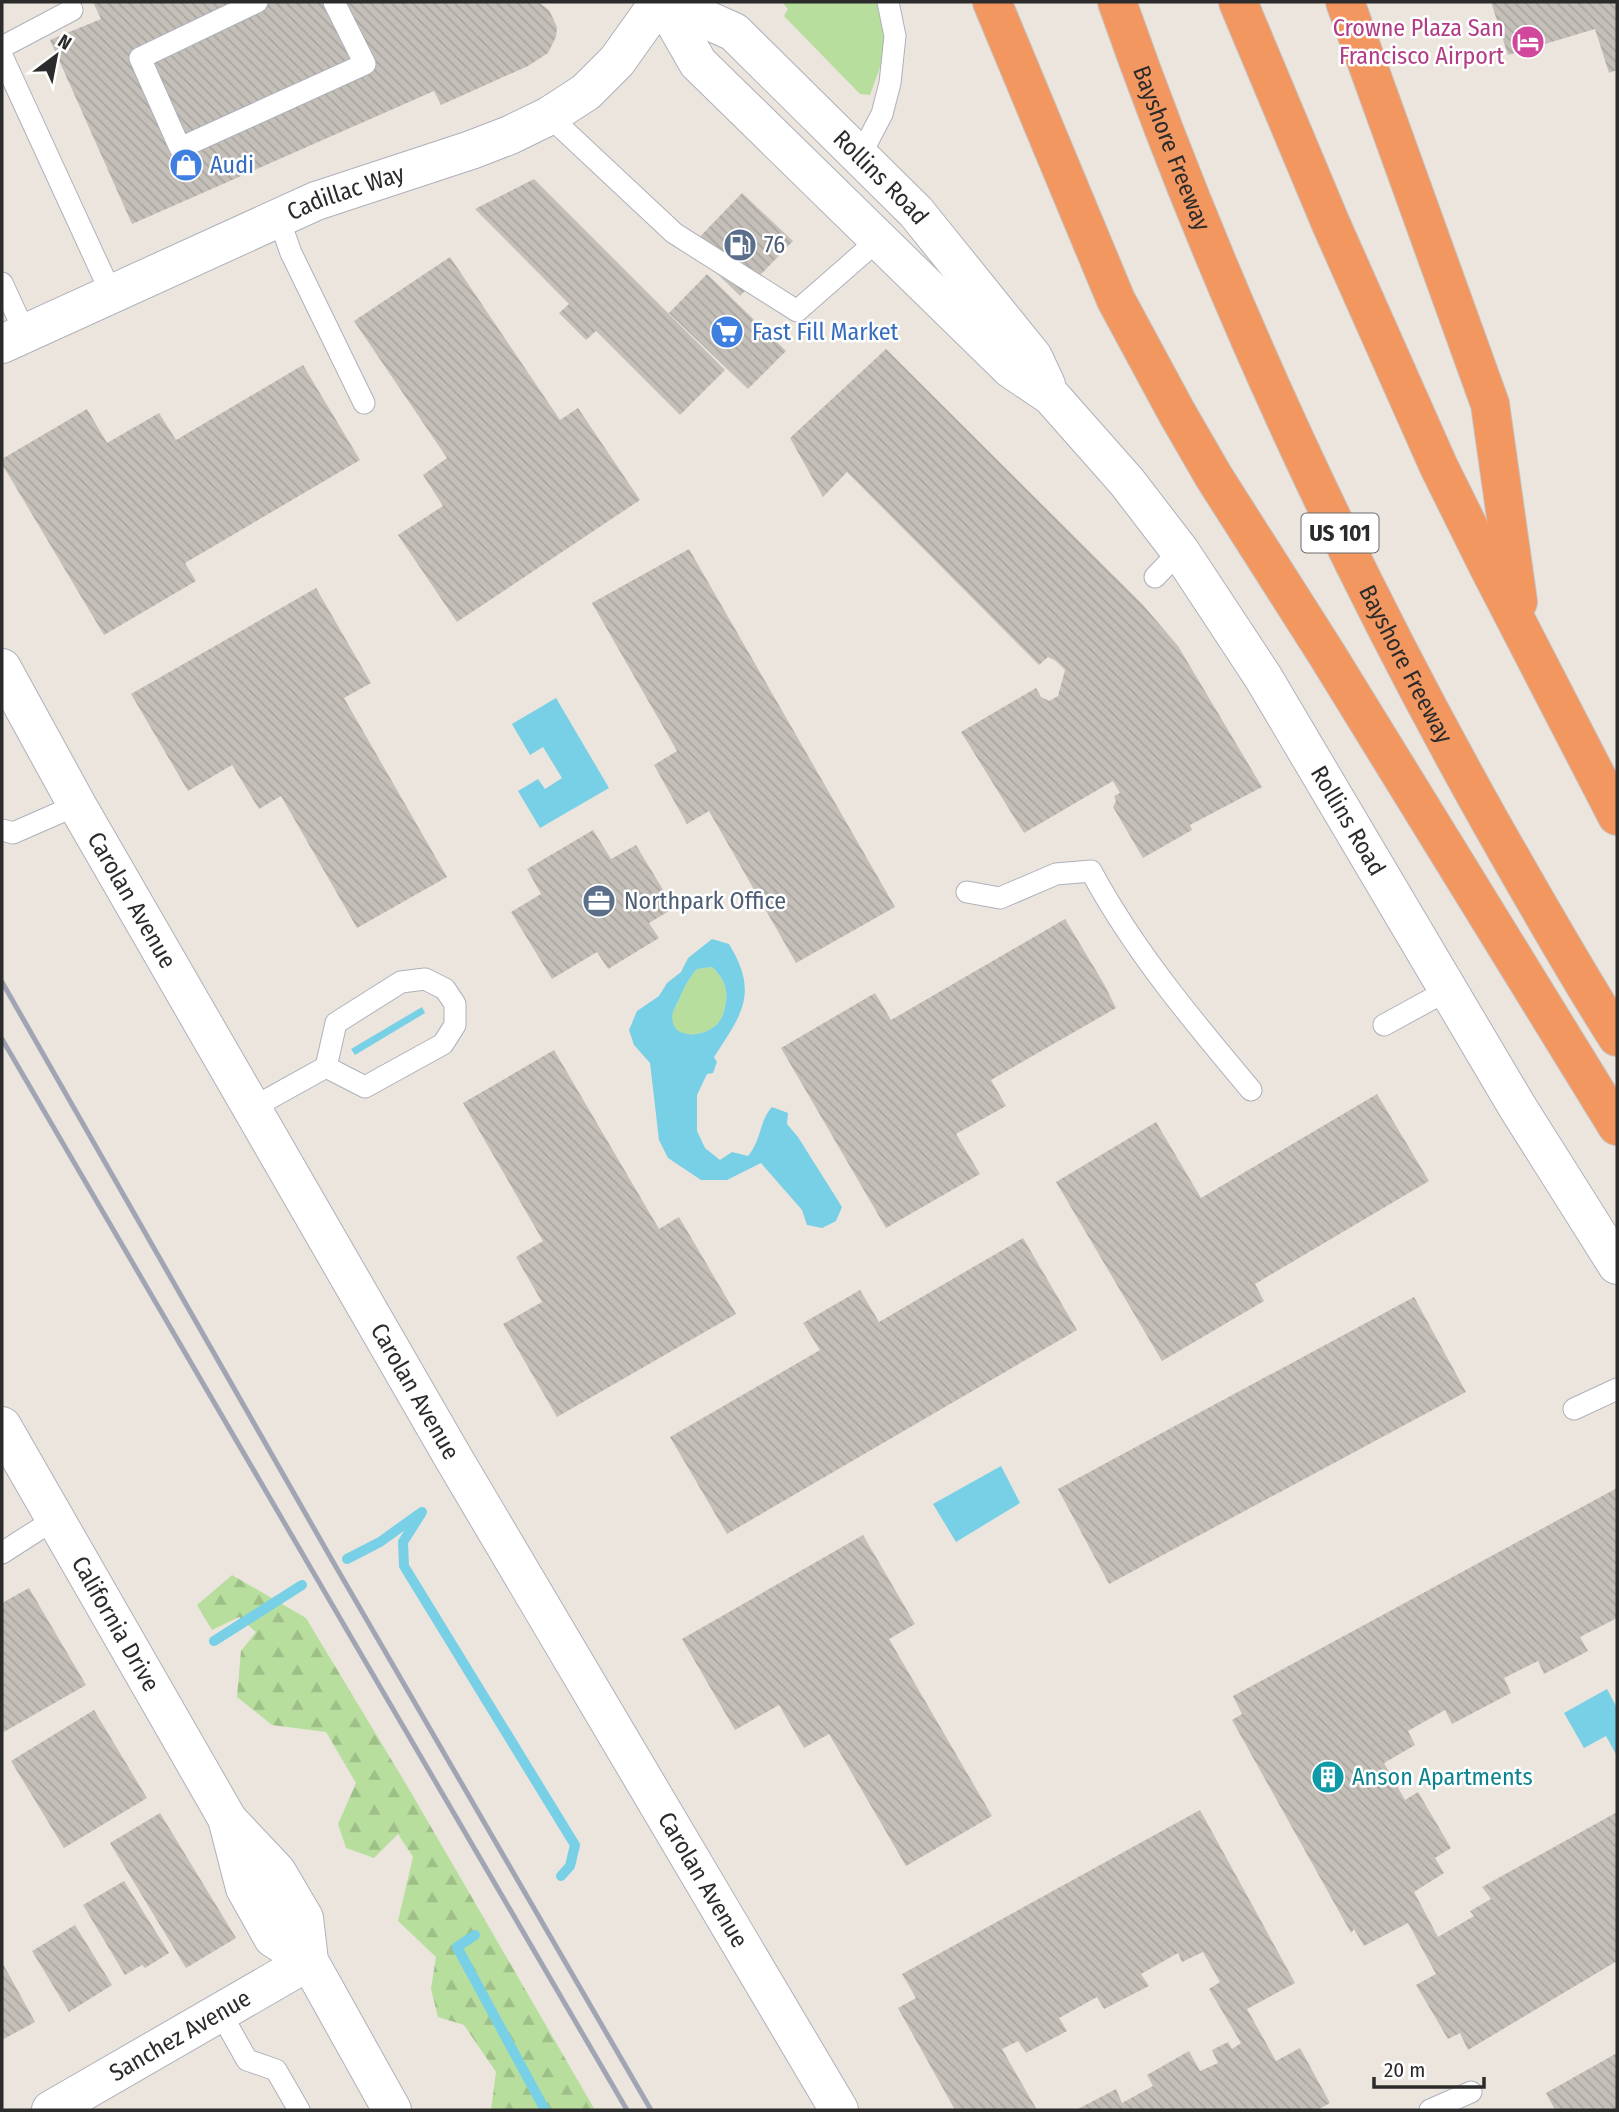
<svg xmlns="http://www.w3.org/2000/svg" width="1619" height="2112" font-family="'Fira Sans Condensed',sans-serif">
<defs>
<pattern id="forest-firs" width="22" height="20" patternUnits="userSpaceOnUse" patternTransform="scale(1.75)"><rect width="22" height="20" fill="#b8de9e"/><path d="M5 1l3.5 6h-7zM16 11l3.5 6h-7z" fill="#9ebf88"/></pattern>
<pattern id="building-back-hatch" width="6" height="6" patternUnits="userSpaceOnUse" patternTransform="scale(1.75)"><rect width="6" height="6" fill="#c4c0b9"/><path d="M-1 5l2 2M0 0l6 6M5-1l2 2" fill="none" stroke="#a9a59f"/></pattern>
</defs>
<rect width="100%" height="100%" fill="#ebe5de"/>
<g fill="#b8de9e">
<polygon points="782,2 879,2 886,36 883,59 870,95 860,94 784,16 788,9"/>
<path d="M712 967C722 976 728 987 726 1001 725 1006 724 1013 722 1017 713 1038 665 1044 673 1012 675 1007 678 1002 680 997 685 986 689 978 697 969Z"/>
</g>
<polygon fill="url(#forest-firs)" points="232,1575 306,1618 409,1789 595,2110 491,2110 496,2072 464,2025 438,2017 431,1989 436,1957 398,1921 413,1857 398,1834 374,1858 346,1848 338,1824 356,1783 326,1732 272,1725 237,1697 241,1651 256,1632 239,1617 212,1630 197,1605"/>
<g fill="#78d0e6" fill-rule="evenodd">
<polygon points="556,698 609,788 540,828 518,791 538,779 545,789 562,778 543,747 530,755 512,724"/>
<path d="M712 939 729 944C759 993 742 1014 714 1057L717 1062 713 1073 707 1074 697 1095V1131L705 1148 720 1160 732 1152 748 1156C762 1139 759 1121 772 1107L788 1113 787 1124 798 1137 842 1207 836 1221 822 1228 807 1225 802 1210 761 1163 727 1180H701L668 1158 659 1140 650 1063 634 1045 629 1030 637 1011 659 996 667 983 681 972 688 958ZM712 967C722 976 728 987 726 1001 725 1006 724 1013 722 1017 713 1038 666 1044 673 1012 675 1007 678 1002 680 997 685 986 689 978 697 969Z"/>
<polygon points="422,1007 425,1013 355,1055 351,1049"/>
<polygon points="1001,1466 1020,1503 956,1542 933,1504"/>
<polygon points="1607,1689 1617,1708 1617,1756 1606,1736 1584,1748 1564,1713"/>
</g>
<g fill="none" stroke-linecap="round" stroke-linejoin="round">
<g stroke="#78d0e6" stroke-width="10">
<polyline points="422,1512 403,1542 404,1566 575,1845 570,1866 561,1876"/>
<polyline points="347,1559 380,1542 419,1514"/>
<polyline points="214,1641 302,1585"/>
<polyline points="475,1935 457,1947 545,2110"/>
</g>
</g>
<g fill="url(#building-back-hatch)">
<polygon points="93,2 538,2 549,10 557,27 556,37 548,53 528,66 441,105 434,91 132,224 50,40 101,19"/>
<polygon points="1491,2 1617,2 1617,70 1609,73 1595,29 1508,55"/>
<polygon points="534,179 725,370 680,415 596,331 586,340 559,313 569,304 475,209"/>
<polygon points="742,193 793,241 740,296 690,247"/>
<polygon points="450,257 560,420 578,408 640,500 457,622 398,535 443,506 423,475 447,458 354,321"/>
<polygon points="707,274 786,351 748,389 669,313"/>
<polygon points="886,349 1143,605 1178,646 1262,787 1190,825 1192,830 1143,858 1113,807 1116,801 1114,796 1120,793 1113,781 1024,833 961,732 1036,688 1041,697 1049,701 1058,696 1065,670 1056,661 1048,657 1039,665 847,472 823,497 790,438"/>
<polygon points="303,365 360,460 185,563 196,581 104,635 2,464 2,459 87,409 107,443 159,413 176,440"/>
<polygon points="689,549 895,907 796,963 709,811 687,824 654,765 677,751 592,603"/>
<polygon points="316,588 371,683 344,698 447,877 357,928 281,796 259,809 232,765 188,791 131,694"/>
<polygon points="593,830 611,859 636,845 674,908 649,923 659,938 608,969 597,952 552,979 511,912 541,894 527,869"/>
<polygon points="1065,919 1104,984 1116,1008 991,1080 1006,1106 956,1134 980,1174 886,1228 781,1048 875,993 891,1020"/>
<polygon points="554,1050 659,1229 679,1217 736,1314 557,1417 503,1324 542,1302 516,1257 543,1241 463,1103"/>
<polygon points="1377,1094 1429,1181 1255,1284 1264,1301 1162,1361 1056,1182 1156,1122 1201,1198"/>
<polygon points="1023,1238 1077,1330 727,1534 670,1437 820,1350 803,1323 860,1290 879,1322"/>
<polygon points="1414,1297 1466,1392 1109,1584 1058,1489"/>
<polygon points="1617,1488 1617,1618 1580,1637 1588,1651 1544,1674 1538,1661 1504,1678 1511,1693 1452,1724 1445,1710 1408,1731 1415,1745 1384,1763 1405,1800 1418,1792 1451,1848 1435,1858 1444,1873 1414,1892 1438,1937 1474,1916 1470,1911 1491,1899 1482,1887 1617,1812 1617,1961 1468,2050 1460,2033 1448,2039 1416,1985 1436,1974 1408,1923 1364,1946 1354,1929 1351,1933 1232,1720 1242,1714 1233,1696"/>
<polygon points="863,1535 915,1624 889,1639 992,1816 906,1866 829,1734 804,1748 779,1705 735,1730 682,1639"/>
<polygon points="29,1588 86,1685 2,1733 2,1603"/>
<polygon points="94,1710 147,1798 64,1848 11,1761"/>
<polygon points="1200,1810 1295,1983 1247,2009 1276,2061 1300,2048 1330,2103 1317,2110 1076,2110 1116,2089 1122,2103 1153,2086 1147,2075 1189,2051 1200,2071 1218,2063 1212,2050 1228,2042 1232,2049 1241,2043 1209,1989 1220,1982 1203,1952 1182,1962 1178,1953 1141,1974 1149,1986 1104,2009 1097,1997 1059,2018 1067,2031 1026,2053 1018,2041 1002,2049 1037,2110 955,2110 898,2008 916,1998 902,1974"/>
<polygon points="160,1813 236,1938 186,1968 110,1843"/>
<polygon points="124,1881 169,1953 145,1968 142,1965 125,1975 83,1905"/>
<polygon points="75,1925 112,1985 69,2012 32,1951"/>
<polygon points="2,1962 35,2022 2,2040"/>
<polygon points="1617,2053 1617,2110 1555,2110 1546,2093"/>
</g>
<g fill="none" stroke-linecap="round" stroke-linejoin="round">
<defs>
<g id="lane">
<polyline points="257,2 140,58 180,148 365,64 334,2"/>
<polyline points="2,47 72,10"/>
<polyline points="2,56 111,293"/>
<polyline points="549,116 674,233 797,311 878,240"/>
<polyline points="860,156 882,114 890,83 895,36 888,2"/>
<polyline points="279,219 291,253 364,403"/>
<polyline points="2,283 25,333"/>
<polyline points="1155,577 1180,551"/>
<polyline points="2,830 13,833 77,805"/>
<path d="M967 892 1000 898 1056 874 1091 871C1134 951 1193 1021 1251 1090"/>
<polyline points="1384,1025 1448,990"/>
<polyline points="252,1108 326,1067 336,1023 401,982 425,979 445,989 455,1004 455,1025 443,1044 365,1087 326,1067"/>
<polyline points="1574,1409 1617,1389"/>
<polyline points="2,1553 55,1519"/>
<polyline points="220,2012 247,2060 276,2070 299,2110"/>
<polyline points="1430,2110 1471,2092"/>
</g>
<g id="street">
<path id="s1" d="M2 344 316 201 471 150 510 135 549 116 586 92 617 61 659 2"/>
<path id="s2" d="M51 2110 309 1961"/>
</g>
<g id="secondary">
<path id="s3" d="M663 2 698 63 1011 369 1051 396 1127 482 1180 551 1263 677 1518 1108 1617 1265"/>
<path id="s4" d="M667 2 734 32 916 212 1033 357 1046 385"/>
<path id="s5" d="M2 668 77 805 454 1459 839 2110"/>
<path id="s6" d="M2 1426 228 1820 277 1872 304 1918 309 1961 392 2110"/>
<polyline points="228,1822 245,1888 273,1938 309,1961"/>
</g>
<g id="highway">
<polyline points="992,2 1116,300 1177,413 1214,477 1326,653 1617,1126"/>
<path id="s7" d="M1117 2C1217 286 1344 561 1491 823 1532 895 1573 968 1617 1037"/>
<polyline points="1238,2 1331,224 1439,467 1488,566 1617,816"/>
<polyline points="1345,2 1490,404 1518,602"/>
</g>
</defs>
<use href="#lane" stroke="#aeb1ba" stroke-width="23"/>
<use href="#street" stroke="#aeb1ba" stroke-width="40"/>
<use href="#secondary" stroke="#aeb1ba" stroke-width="40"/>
<use href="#highway" stroke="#c4c4c4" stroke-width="40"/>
<use href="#lane" stroke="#fff" stroke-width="21"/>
<use href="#street" stroke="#fff" stroke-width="38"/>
<use href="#secondary" stroke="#fff" stroke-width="38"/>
<use href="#highway" stroke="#f39761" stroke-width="38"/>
<g stroke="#a1a5b3" stroke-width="5">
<polyline points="2,982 332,1560 651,2110"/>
<polyline points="2,1039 627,2110"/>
</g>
</g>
<defs>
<symbol id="hotel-disc" viewBox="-11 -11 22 22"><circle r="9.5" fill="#d1479c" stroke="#fff"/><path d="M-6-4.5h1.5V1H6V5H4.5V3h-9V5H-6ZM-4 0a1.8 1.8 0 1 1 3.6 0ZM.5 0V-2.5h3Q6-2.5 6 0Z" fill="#fff"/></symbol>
<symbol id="shop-disc" viewBox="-11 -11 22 22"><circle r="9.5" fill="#3f7fe0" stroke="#fff"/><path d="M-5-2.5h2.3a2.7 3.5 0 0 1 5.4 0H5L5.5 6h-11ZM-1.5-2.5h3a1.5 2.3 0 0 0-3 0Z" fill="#fff"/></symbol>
<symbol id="fuel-disc" viewBox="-11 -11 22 22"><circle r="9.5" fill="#5c6f8a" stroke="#fff"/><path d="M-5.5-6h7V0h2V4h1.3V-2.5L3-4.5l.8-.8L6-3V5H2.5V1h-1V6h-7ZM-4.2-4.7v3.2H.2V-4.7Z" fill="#fff"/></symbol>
<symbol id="supermarket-disc" viewBox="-11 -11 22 22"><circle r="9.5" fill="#3f7fe0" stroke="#fff"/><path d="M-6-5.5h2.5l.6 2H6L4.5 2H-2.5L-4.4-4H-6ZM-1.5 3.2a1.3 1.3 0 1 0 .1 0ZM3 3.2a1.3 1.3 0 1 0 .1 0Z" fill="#fff"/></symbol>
<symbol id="office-disc" viewBox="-11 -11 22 22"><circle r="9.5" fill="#5c6f8a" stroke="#fff"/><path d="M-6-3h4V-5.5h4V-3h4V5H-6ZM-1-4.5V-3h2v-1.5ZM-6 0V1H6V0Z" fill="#fff"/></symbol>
<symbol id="building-disc" viewBox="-11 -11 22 22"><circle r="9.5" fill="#0f9aa8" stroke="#fff"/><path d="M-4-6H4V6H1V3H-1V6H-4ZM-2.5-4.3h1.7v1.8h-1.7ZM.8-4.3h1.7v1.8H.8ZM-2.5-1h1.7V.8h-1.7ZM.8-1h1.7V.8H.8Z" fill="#fff"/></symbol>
</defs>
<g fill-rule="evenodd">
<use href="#hotel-disc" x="1509" y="23" width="38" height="38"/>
<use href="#shop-disc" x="167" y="146" width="38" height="38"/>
<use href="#fuel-disc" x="721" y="226" width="38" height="38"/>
<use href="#supermarket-disc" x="708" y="313" width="38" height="38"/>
<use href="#office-disc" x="580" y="882" width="38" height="38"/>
<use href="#building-disc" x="1309" y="1758" width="38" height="38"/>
</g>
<g text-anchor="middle" stroke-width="5" stroke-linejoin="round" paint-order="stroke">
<rect fill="#fff" stroke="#6b6b6b" stroke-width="2" x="1301.5" y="513.5" width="77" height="39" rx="5"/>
<g font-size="23" font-weight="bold" fill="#2b2b2b">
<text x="1340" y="541">US 101</text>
</g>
<g font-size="24" fill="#b23c85" stroke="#fff" text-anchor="end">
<text x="1504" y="36">Crowne Plaza San<tspan x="1504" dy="28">Francisco Airport</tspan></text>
</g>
<g font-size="24" fill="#2b2b2b" stroke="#fff">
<text dy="8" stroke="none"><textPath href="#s7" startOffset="156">Bayshore Freeway</textPath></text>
<text dy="8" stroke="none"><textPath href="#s4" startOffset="280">Rollins Road</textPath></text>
<text dy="8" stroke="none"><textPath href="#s1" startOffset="376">Cadillac Way</textPath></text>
<text dy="8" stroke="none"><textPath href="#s7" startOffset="723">Bayshore Freeway</textPath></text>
<text dy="8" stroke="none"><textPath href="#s3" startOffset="1076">Rollins Road</textPath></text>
<text dy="8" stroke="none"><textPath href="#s5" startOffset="266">Carolan Avenue</textPath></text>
<text dy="8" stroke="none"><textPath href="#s5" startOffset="833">Carolan Avenue</textPath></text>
<text dy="8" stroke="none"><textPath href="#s6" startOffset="228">California Drive</textPath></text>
<text dy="8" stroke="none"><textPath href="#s5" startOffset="1400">Carolan Avenue</textPath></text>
<text dy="8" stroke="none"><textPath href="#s2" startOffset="149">Sanchez Avenue</textPath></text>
</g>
<g font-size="24" fill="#366cbe" stroke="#fff" text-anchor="start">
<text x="210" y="173">Audi</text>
<text x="752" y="340">Fast Fill Market</text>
</g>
<g font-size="24" fill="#4e5e75" stroke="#fff" text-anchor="start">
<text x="764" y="253">76</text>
<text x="624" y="909">Northpark Office</text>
</g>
<g font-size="24" fill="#0d838f" stroke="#fff" text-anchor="start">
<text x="1352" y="1785">Anson Apartments</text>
</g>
</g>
<rect width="1619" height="2112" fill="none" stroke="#2b2b2b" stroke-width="7"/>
<g transform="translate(56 56) rotate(32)" stroke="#ffffff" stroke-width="5" paint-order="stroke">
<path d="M0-5L12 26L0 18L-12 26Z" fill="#2b2b2b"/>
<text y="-10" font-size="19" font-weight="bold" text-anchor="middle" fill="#2b2b2b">N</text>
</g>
<path d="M1374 2077v10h110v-10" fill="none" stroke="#2b2b2b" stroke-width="3.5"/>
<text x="1384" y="2077" font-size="21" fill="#2b2b2b" stroke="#ffffff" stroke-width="5" paint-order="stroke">20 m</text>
</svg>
